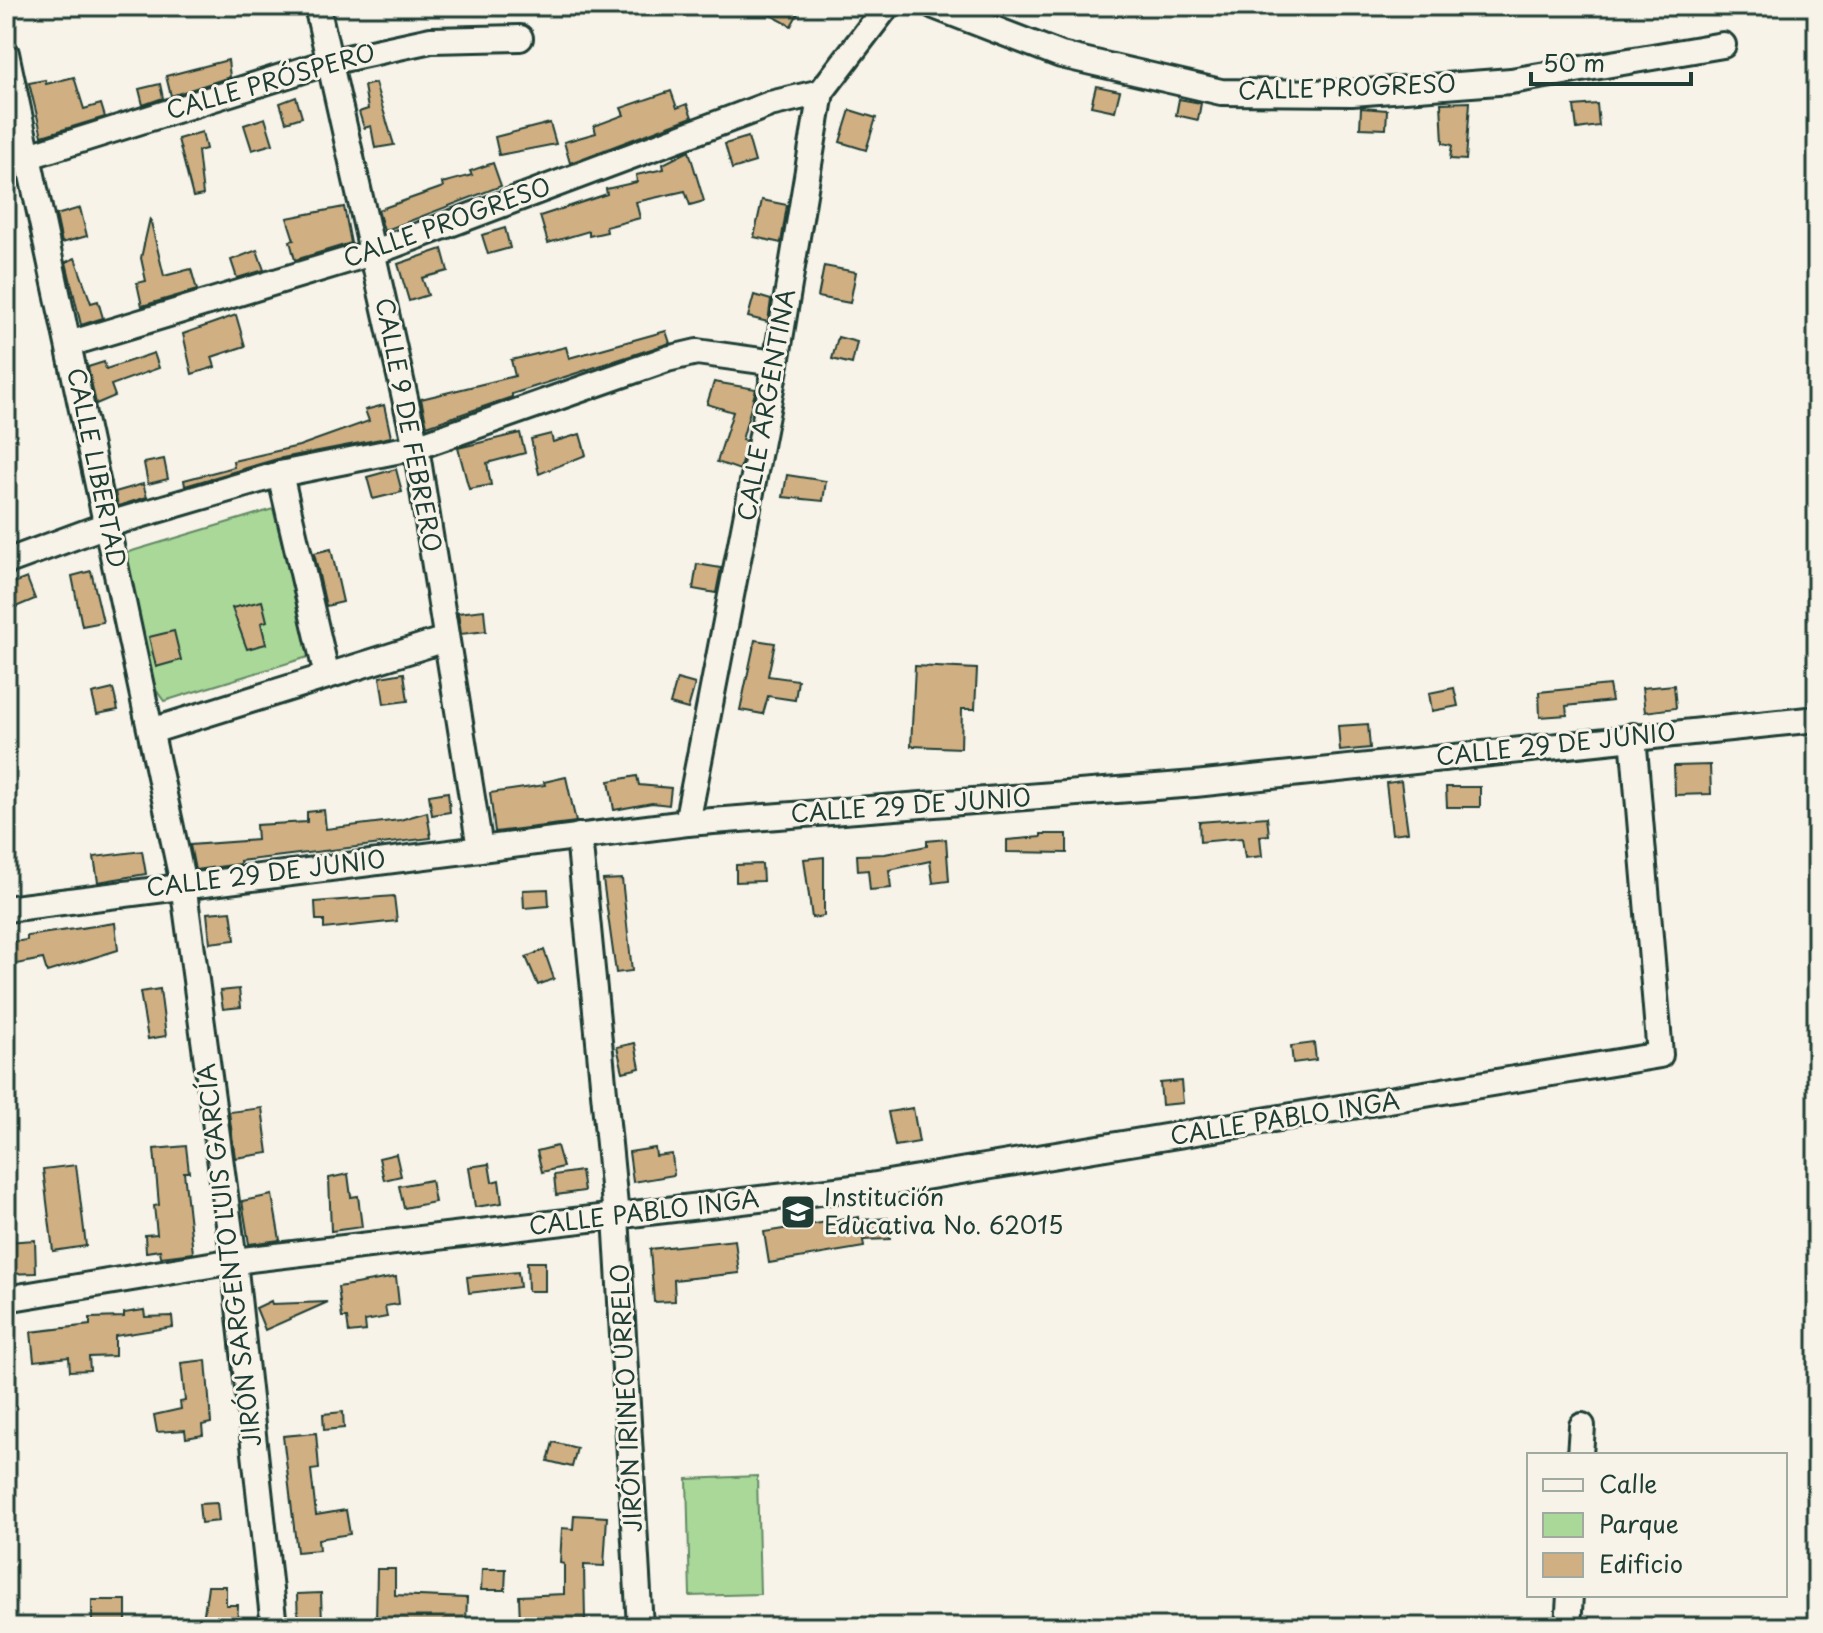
<svg xmlns="http://www.w3.org/2000/svg" width="1823" height="1633" font-family="'Playpen Sans',sans-serif">
<rect width="100%" height="100%" fill="#f7f3e8"/>
<filter id="ink" filterUnits="userSpaceOnUse"><feTurbulence type="fractalNoise" baseFrequency=".0125" numOctaves="2"/><feDisplacementMap in="SourceGraphic" scale="16" xChannelSelector="R" yChannelSelector="G"/><feConvolveMatrix kernelMatrix="1 2 1 2 8 2 1 2 1" color-interpolation-filters="sRGB"/></filter>
<g filter="url(#ink)">
<g fill="#a9d898" stroke="#648a66" stroke-width="2">
<polygon points="273,509 311,656 164,701 156,690 122,554"/>
<polygon points="757,1476 760,1594 690,1596 687,1479"/>
</g>
<g fill="#d0af83" stroke="#1f3d34" stroke-width="2">
<polygon points="754,6 802,6 791,26"/>
<polygon points="228,60 230,77 171,96 166,76"/>
<polygon points="74,77 84,109 101,104 105,117 42,136 29,83 45,80 46,84"/>
<polygon points="375,83 394,145 375,148 371,126 364,128 359,112 368,109 364,86"/>
<polygon points="160,84 163,98 143,105 139,89"/>
<polygon points="1096,86 1120,91 1115,111 1091,106"/>
<polygon points="671,91 677,108 687,104 692,117 570,163 564,142 596,133 594,126 624,115 621,108"/>
<polygon points="296,97 302,117 286,122 280,103"/>
<polygon points="1179,99 1201,103 1198,120 1176,115"/>
<polygon points="1470,102 1466,160 1450,159 1452,145 1443,143 1441,103"/>
<polygon points="1597,104 1599,126 1577,129 1574,106"/>
<polygon points="1361,108 1387,110 1386,129 1360,128"/>
<polygon points="850,110 876,118 866,150 840,142"/>
<polygon points="265,118 273,144 252,150 244,125"/>
<polygon points="550,123 556,144 499,155 495,137"/>
<polygon points="202,132 206,149 198,151 203,195 193,197 178,139"/>
<polygon points="748,137 755,162 732,169 725,144"/>
<polygon points="689,151 704,201 690,205 685,191 636,202 640,218 606,227 607,232 589,236 589,231 548,243 540,216 607,194 606,189 637,182 636,175 664,169 663,164"/>
<polygon points="493,163 501,186 384,231 378,210 443,187 442,183 472,175 470,171"/>
<polygon points="762,200 787,205 781,243 754,237"/>
<polygon points="344,207 351,243 295,260 290,241 294,240 287,218"/>
<polygon points="80,208 87,236 62,243 56,215"/>
<polygon points="150,218 164,276 191,269 197,290 142,306 137,283 146,281 141,258"/>
<polygon points="505,228 510,248 488,254 482,235"/>
<polygon points="442,249 448,271 422,278 428,295 409,301 398,264"/>
<polygon points="257,250 264,270 237,278 231,260"/>
<polygon points="75,258 91,303 98,301 103,318 81,325 66,262"/>
<polygon points="824,266 856,272 850,303 818,297"/>
<polygon points="754,295 771,300 768,322 748,317"/>
<polygon points="236,315 245,346 212,357 215,367 192,374 183,334"/>
<polygon points="666,331 670,343 512,394 512,397 427,426 421,399 515,376 511,360 566,347 569,358"/>
<polygon points="838,337 857,342 852,364 832,359"/>
<polygon points="154,353 159,368 111,385 115,396 96,404 88,367 104,362 106,369"/>
<polygon points="714,382 756,389 742,440 746,441 740,470 717,462 733,412 707,404"/>
<polygon points="384,405 391,437 277,459 185,486 184,480 234,467 233,461 299,446 369,421 365,410"/>
<polygon points="520,433 525,453 487,463 491,485 469,489 458,448"/>
<polygon points="551,434 553,442 580,434 586,455 539,474 531,439"/>
<polygon points="164,459 168,479 148,484 144,463"/>
<polygon points="396,469 402,492 373,499 367,477"/>
<polygon points="787,475 826,481 823,501 783,497"/>
<polygon points="143,484 147,497 118,506 115,492"/>
<polygon points="331,549 343,602 326,606 314,553"/>
<polygon points="697,564 721,568 716,593 693,589"/>
<polygon points="91,571 103,622 82,626 72,576"/>
<polygon points="27,578 35,599 6,611 6,586"/>
<polygon points="262,601 267,621 261,623 266,644 247,649 232,608"/>
<polygon points="484,610 486,631 461,634 458,613"/>
<polygon points="174,631 181,660 156,667 149,637"/>
<polygon points="755,640 775,643 768,676 798,680 795,700 768,696 763,714 740,710"/>
<polygon points="915,666 977,669 975,709 962,709 961,748 911,746"/>
<polygon points="404,673 408,701 384,704 380,677"/>
<polygon points="677,679 695,684 688,709 670,704"/>
<polygon points="1609,685 1612,701 1566,706 1567,715 1540,717 1539,692"/>
<polygon points="1674,685 1676,708 1645,712 1642,688"/>
<polygon points="1454,688 1458,706 1432,711 1429,693"/>
<polygon points="113,689 118,710 97,714 92,694"/>
<polygon points="1368,724 1370,748 1340,751 1338,726"/>
<polygon points="1710,765 1711,794 1675,795 1674,766"/>
<polygon points="637,776 639,785 671,788 669,805 652,803 614,810 609,781"/>
<polygon points="566,777 576,822 495,832 490,793 545,785 544,782"/>
<polygon points="1401,781 1408,832 1392,834 1386,783"/>
<polygon points="1446,787 1480,787 1480,807 1447,807"/>
<polygon points="448,792 450,812 432,815 429,795"/>
<polygon points="324,810 326,829 400,820 427,812 431,838 240,861 240,864 195,870 190,845 257,840 256,825 307,822 307,812"/>
<polygon points="1267,817 1269,835 1260,836 1262,856 1245,858 1242,838 1200,842 1199,822"/>
<polygon points="1041,834 1067,834 1067,853 1007,852 1007,840 1041,837"/>
<polygon points="946,839 949,881 933,883 930,861 889,870 891,888 870,890 868,870 858,871 857,855 885,854 927,846 927,841"/>
<polygon points="142,851 146,874 98,882 94,857"/>
<polygon points="824,857 824,916 812,918 804,859"/>
<polygon points="762,864 763,881 736,882 736,865"/>
<polygon points="622,879 632,971 616,973 603,880"/>
<polygon points="548,889 549,906 524,908 523,890"/>
<polygon points="394,896 397,921 324,929 324,920 316,920 315,902"/>
<polygon points="231,911 235,940 210,943 207,913"/>
<polygon points="115,923 118,950 47,972 43,959 6,966 6,943 27,940 27,936"/>
<polygon points="544,950 554,979 538,985 526,957"/>
<polygon points="160,989 166,1036 148,1039 140,992"/>
<polygon points="239,989 241,1007 223,1009 220,991"/>
<polygon points="635,1043 640,1068 623,1072 617,1047"/>
<polygon points="1314,1043 1316,1060 1293,1063 1291,1046"/>
<polygon points="1181,1081 1183,1103 1162,1105 1160,1083"/>
<polygon points="262,1108 268,1153 235,1158 229,1112"/>
<polygon points="913,1108 919,1142 895,1146 888,1112"/>
<polygon points="186,1146 189,1172 184,1172 193,1253 161,1257 160,1250 146,1252 145,1235 157,1234 154,1206 159,1205 154,1149"/>
<polygon points="557,1146 563,1167 542,1172 537,1151"/>
<polygon points="655,1148 656,1156 672,1154 674,1175 633,1182 629,1152"/>
<polygon points="396,1154 401,1176 384,1180 379,1158"/>
<polygon points="489,1164 492,1182 499,1180 502,1203 475,1207 469,1167"/>
<polygon points="76,1165 86,1246 53,1251 43,1169"/>
<polygon points="581,1171 584,1191 556,1195 554,1175"/>
<polygon points="348,1174 351,1197 358,1196 362,1227 331,1231 329,1178"/>
<polygon points="431,1180 435,1202 404,1208 399,1186"/>
<polygon points="272,1195 280,1240 249,1244 242,1201"/>
<polygon points="859,1217 859,1220 888,1218 890,1239 863,1240 864,1247 769,1263 764,1232"/>
<polygon points="35,1240 36,1273 6,1274 6,1242"/>
<polygon points="735,1240 739,1273 674,1280 675,1301 654,1302 650,1249"/>
<polygon points="527,1262 545,1262 545,1291 528,1291"/>
<polygon points="518,1272 520,1287 469,1293 467,1277"/>
<polygon points="396,1277 399,1304 385,1306 387,1317 365,1321 366,1331 349,1333 347,1318 342,1318 338,1287"/>
<polygon points="271,1301 272,1304 328,1302 265,1330 256,1308"/>
<polygon points="144,1310 145,1317 172,1316 173,1327 115,1336 115,1356 89,1357 90,1370 70,1371 69,1357 34,1361 31,1332 90,1325 90,1318 124,1317 124,1313"/>
<polygon points="206,1360 211,1423 202,1425 203,1435 186,1438 185,1430 157,1432 154,1415 181,1409 180,1402 185,1401 181,1363"/>
<polygon points="343,1412 344,1428 324,1430 323,1414"/>
<polygon points="316,1433 319,1469 311,1470 316,1515 346,1510 350,1534 318,1539 319,1550 297,1552 283,1436"/>
<polygon points="553,1442 577,1448 572,1467 548,1461"/>
<polygon points="217,1503 219,1521 201,1523 199,1504"/>
<polygon points="574,1515 607,1517 604,1566 584,1565 585,1620 520,1622 519,1596 564,1594 564,1564 560,1563 562,1528 573,1529"/>
<polygon points="377,1569 395,1569 395,1595 467,1598 466,1623 376,1623"/>
<polygon points="482,1569 506,1569 505,1590 481,1590"/>
<polygon points="208,1586 226,1586 226,1605 238,1605 237,1627 202,1627"/>
<polygon points="321,1593 322,1623 298,1625 297,1594"/>
<rect x="92" y="1600" width="34" height="27"/>
</g>
<g fill="none" stroke-linecap="round" stroke-linejoin="round">
<defs>
<g id="street">
<polyline points="317,6 416,447 480,848"/>
<polyline points="934,6 1061,55 1221,92 1352,93 1511,81 1723,45"/>
<polyline points="6,53 183,884 234,1261 274,1627"/>
<polyline points="29,156 329,62 431,40 520,38"/>
<polyline points="69,344 375,252 770,104 821,92"/>
<polyline points="280,474 327,676"/>
<polyline points="6,562 109,524 280,474 416,447 667,359 697,352 776,363"/>
<polyline points="151,731 446,639"/>
<polyline points="687,823 776,363 821,92 887,6"/>
<polyline points="579,836 616,1216 640,1627"/>
<polyline points="6,909 687,823 1195,784 1817,719"/>
<polyline points="6,1299 234,1261 870,1186 1660,1055 1633,736"/>
<polyline points="1580,1455 1582,1426"/>
<polyline points="1568,1627 1570,1595"/>
</g>
</defs>
<use href="#street" stroke="#1f3d34" stroke-width="30"/>
<use href="#street" stroke="#f7f3e8" stroke-width="24"/>
</g>
</g>
<defs>
<symbol id="school-square" viewBox="-11 -11 22 22"><rect x="-9" y="-9" width="18" height="18" rx="4" fill="#1f3d34" stroke="#f7f3e8"/><path d="M0-5L7-2L0 1L-7-2ZM-4 1L0 2.5L4 1V4Q0 6-4 4Z" fill="#fff"/></symbol>
</defs>
<g fill-rule="evenodd">
<use href="#school-square" x="778" y="1192" width="40" height="40"/>
</g>
<g text-anchor="middle" stroke-width="6" stroke-linejoin="round" paint-order="stroke">
<g font-size="24" fill="#1f3d34" stroke="#f7f3e8">
<text transform="translate(271 82) rotate(-16)" y="8">CALLE PRÓSPERO</text>
<text transform="translate(1347 88) rotate(-2)" y="8">CALLE PROGRESO</text>
<text transform="translate(447 223) rotate(-20)" y="8">CALLE PROGRESO</text>
<text transform="translate(767 405) rotate(-80)" y="8">CALLE ARGENTINA</text>
<text transform="translate(408 425) rotate(79)" y="8">CALLE 9 DE FEBRERO</text>
<text transform="translate(96 468) rotate(78)" y="8">CALLE LIBERTAD</text>
<text transform="translate(1556 745) rotate(-6)" y="8">CALLE 29 DE JUNIO</text>
<text transform="translate(911 806) rotate(-4)" y="8">CALLE 29 DE JUNIO</text>
<text transform="translate(266 874) rotate(-7)" y="8">CALLE 29 DE JUNIO</text>
<text transform="translate(1285 1119) rotate(-9)" y="8">CALLE PABLO INGA</text>
<text transform="translate(644 1213) rotate(-7)" y="8">CALLE PABLO INGA</text>
<text transform="translate(230 1255) rotate(-97)" y="8">JIRÓN SARGENTO LUIS GARCÍA</text>
<text transform="translate(627 1398) rotate(-93)" y="8">JIRÓN IRINEO URRELO</text>
</g>
<g font-size="24" fill="#1f3d34" stroke="#f7f3e8" text-anchor="start">
<text x="824" y="1206">Institución<tspan x="824" dy="28">Educativa No. 62015</tspan></text>
</g>
</g>
<rect width="1823" height="1633" fill="none" stroke="#f7f3e8" stroke-width="32"/>
<rect x="16" y="16" width="1791" height="1601" fill="none" stroke="#1f3d34" stroke-width="3" filter="url(#ink)"/>
<rect x="1527" y="1453" width="260" height="144" fill="#f7f3e8" stroke="#a1aaa0" stroke-width="2"/>
<rect x="1543" y="1479" width="40" height="12" fill="#f7f3e8" stroke="#a1aaa0" stroke-width="2"/>
<text x="1599" y="1493" font-size="24" fill="#1f3d34">Calle</text>
<rect x="1543" y="1513" width="40" height="24" fill="#a9d898" stroke="#a1aaa0" stroke-width="2"/>
<text x="1599" y="1533" font-size="24" fill="#1f3d34">Parque</text>
<rect x="1543" y="1553" width="40" height="24" fill="#d0af83" stroke="#a1aaa0" stroke-width="2"/>
<text x="1599" y="1573" font-size="24" fill="#1f3d34">Edificio</text>
<path d="M1531 72v12h160v-12" fill="none" stroke="#1f3d34" stroke-width="4"/>
<text x="1543" y="72" font-size="24" fill="#1f3d34" stroke="#f7f3e8" stroke-width="6" paint-order="stroke">50 m</text>
</svg>
